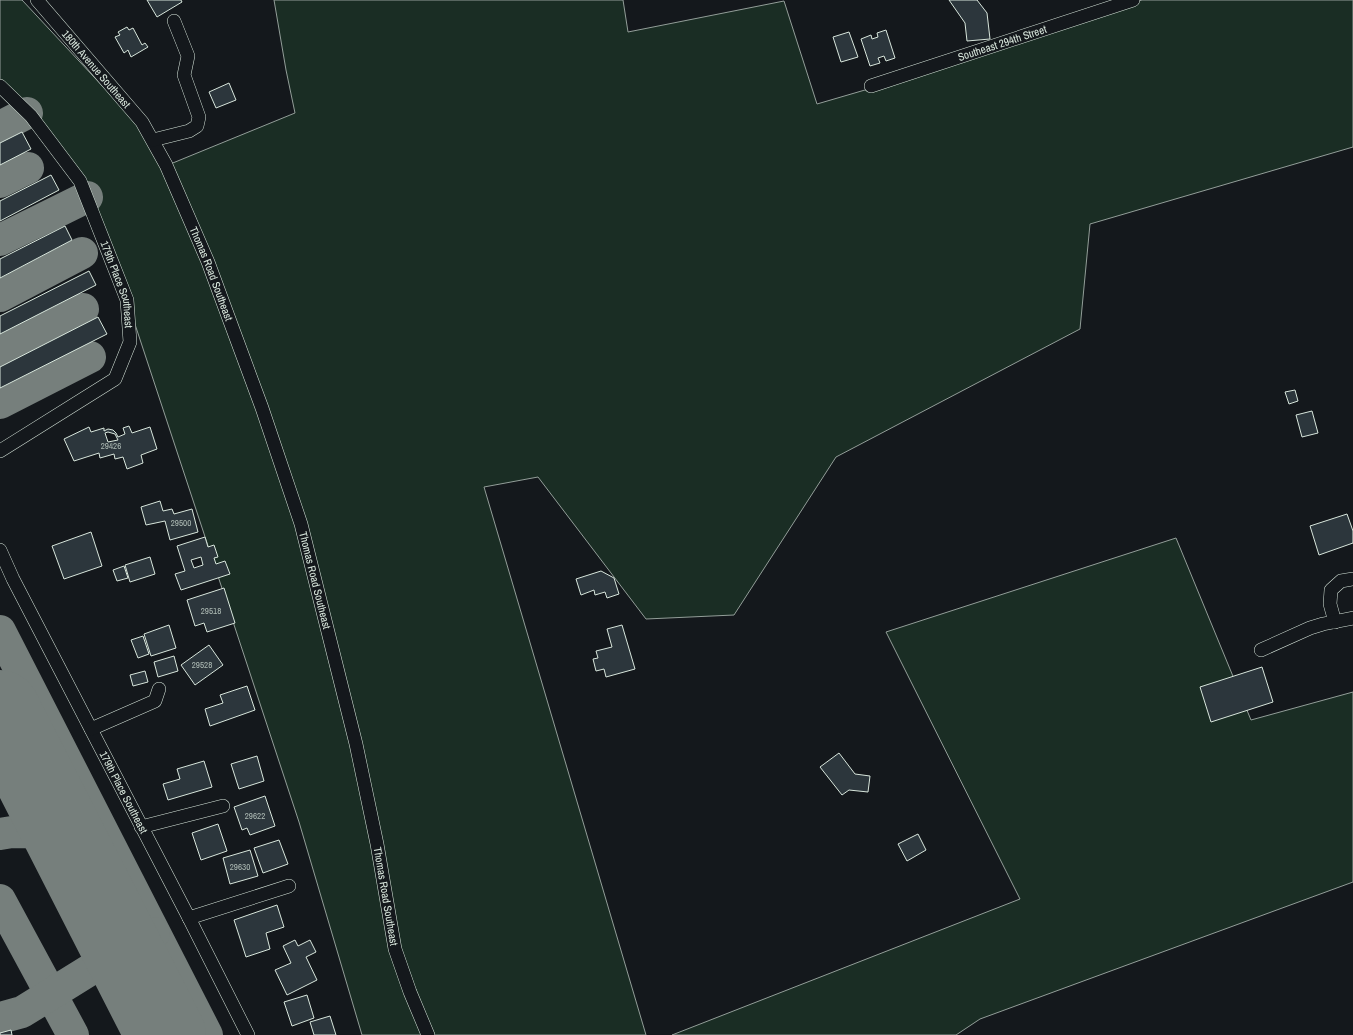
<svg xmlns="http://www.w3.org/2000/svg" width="1353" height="1035" font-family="'Archivo Narrow',sans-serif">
<rect width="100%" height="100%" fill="#14181c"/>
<g fill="#1a2d24" stroke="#939e99">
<polygon points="0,0 22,0 136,122 163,167 295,113 286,70 274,0 623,0 628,32 784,1 817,104 882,85 1142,0 1353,0 1353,147 1090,224 1080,329 836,457 734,615 646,619 538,477 484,487 646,1035 362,1035 299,822 127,300 80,181 0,86"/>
<polygon points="1176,538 1251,720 1353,692 1353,882 980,1019 956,1035 672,1035 1020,899 886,632"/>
</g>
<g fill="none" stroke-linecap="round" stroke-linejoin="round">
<g stroke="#767f7c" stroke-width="32">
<polyline points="0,127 27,113"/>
<polyline points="0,182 28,168"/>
<polyline points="0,240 87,197"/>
<polyline points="0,296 82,253"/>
<polyline points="0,351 83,309"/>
<polyline points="0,403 90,357"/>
<polyline points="0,631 207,1035"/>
<polyline points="0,834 12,832 63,833"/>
<polyline points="0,900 73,1035"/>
<polyline points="0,1018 22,1012 122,950 154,933"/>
</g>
<polyline stroke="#767f7c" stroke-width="80" points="0,710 166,1035"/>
</g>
<g fill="#2c363c" stroke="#d8e6dc" fill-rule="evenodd">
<polygon points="147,0 181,0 182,2 157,17"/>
<polygon points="949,0 977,0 987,13 990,39 967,41 965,23"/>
<polygon points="127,27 129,30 133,28 142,45 145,43 148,47 131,57 128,50 124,53 115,37 120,35 118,32"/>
<polygon points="886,30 895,58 886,61 884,56 878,58 880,63 870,66 861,39 871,35 872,39 878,37 877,33"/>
<polygon points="849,32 858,57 841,62 833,37"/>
<polygon points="229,83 236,100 216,108 209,92"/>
<polygon points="22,132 31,149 0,165 0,143"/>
<polygon points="51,175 59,190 0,221 0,201"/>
<polygon points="65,226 72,240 0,278 0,259"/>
<polygon points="89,271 96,285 0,334 0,316"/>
<polygon points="98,317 107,334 0,388 0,367"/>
<polygon points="1295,390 1298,401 1289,404 1285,392"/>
<polygon points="1312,411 1318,433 1302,437 1296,415"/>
<path d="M129 426 132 433 150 427 157 449 141 455 143 463 127 469 123 457 115 459 114 454 100 458 99 453 74 461 64 439 89 427 91 432 104 428V431L108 429 113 430 116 433 118 437 125 434 123 428ZM108 432 115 434 118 440 108 442 105 433Z"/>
<polygon points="160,501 163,511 172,509 174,514 192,509 198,532 170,540 165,521 146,525 141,507"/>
<polygon points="1347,514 1353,531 1353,543 1319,555 1310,526"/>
<polygon points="91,532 102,566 64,579 52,546"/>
<path d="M205 537 208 547 214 545 218 557 214 558 216 564 225 561 230 574 181 590 175 574 185 571 177 546ZM201 557 203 565 194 568 191 560Z"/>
<polygon points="150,557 155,574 130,582 125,565"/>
<polygon points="124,566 128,578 117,581 113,570"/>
<polygon points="601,571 614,578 619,594 607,598 605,592 595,595 594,590 581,595 576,579"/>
<polygon points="224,588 235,623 207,632 204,623 195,626 187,600"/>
<polygon points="169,625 176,648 151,656 144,634"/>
<polygon points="622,625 635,669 606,677 604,669 596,671 593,659 598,658 596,651 612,647 607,629"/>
<polygon points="143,636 149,654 138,658 131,640"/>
<polygon points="209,645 223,665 195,685 181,665"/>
<polygon points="174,656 178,671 158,677 154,662"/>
<polygon points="1262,667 1273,702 1211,722 1200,687"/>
<polygon points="145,671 148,682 133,686 130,675"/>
<polygon points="247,686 255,710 210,726 205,709 223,703 220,695"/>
<polygon points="839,753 855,774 870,776 868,792 849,790 842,795 820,767"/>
<polygon points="257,756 264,781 239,789 231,764"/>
<polygon points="204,761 212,787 168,800 163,784 180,779 177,769"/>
<polygon points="265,796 275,826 250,835 247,828 242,830 234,807"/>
<polygon points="218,824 227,851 201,860 192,833"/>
<polygon points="918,834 926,850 907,861 898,844"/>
<polygon points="279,840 288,864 263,873 254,848"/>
<polygon points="250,850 258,876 230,884 223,858"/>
<polygon points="277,905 284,927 266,933 270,949 246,957 234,920"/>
<polygon points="295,940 298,946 310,940 316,952 306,957 317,980 287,995 275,970 291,963 283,946"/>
<polygon points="307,995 314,1018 292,1026 284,1002"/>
<polygon points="330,1016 336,1035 314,1035 310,1022"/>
<polygon points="11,1030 12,1035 0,1035 0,1033"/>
</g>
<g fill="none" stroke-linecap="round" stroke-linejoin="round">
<defs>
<g id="minor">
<path id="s1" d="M37 0 142 122 166 165 208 262 262 408 301 524 356 744 377 844 395 949 410 992 428 1035"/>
<path id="s2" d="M0 86 31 116 80 181 127 300 130 342 115 379 0 451"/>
<path id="s3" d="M871 86 1133 0"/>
<polyline points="153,140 189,131 197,126 199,117 184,75 188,56 174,21"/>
<path id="s4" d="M0 550 13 579 189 918 248 1035"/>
<polyline points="1335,622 1330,604 1331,590 1341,581 1353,579"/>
<polyline points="1261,650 1310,628 1323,624 1353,618"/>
<polyline points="91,729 155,701 159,689"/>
<polyline points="141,827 223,806"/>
<polyline points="189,918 289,886"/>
</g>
</defs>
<use href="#minor" stroke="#d8e6dc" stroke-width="14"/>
<use href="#minor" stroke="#14181c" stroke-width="13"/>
</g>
<g text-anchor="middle" stroke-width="3" stroke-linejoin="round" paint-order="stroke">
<g font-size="9" fill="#adbab4">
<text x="111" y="449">29426</text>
<text x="181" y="526">29500</text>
<text x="211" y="614">29518</text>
<text x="202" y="668">29528</text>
<text x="255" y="819">29622</text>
<text x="240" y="870">29630</text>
</g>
<g font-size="11" fill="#d8e6dc" stroke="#14181c">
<text dy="4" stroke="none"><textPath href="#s3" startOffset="138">Southeast 294th Street</textPath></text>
<text dy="4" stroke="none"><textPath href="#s1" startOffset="91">180th Avenue Southeast</textPath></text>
<text dy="4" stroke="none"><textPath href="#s1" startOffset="328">Thomas Road Southeast</textPath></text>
<text dy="4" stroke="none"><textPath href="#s2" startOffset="235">179th Place Southeast</textPath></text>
<text dy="4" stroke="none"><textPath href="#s1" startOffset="652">Thomas Road Southeast</textPath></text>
<text dy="4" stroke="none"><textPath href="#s4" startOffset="272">179th Place Southeast</textPath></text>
<text dy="4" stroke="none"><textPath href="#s1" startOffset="976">Thomas Road Southeast</textPath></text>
</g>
</g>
</svg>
